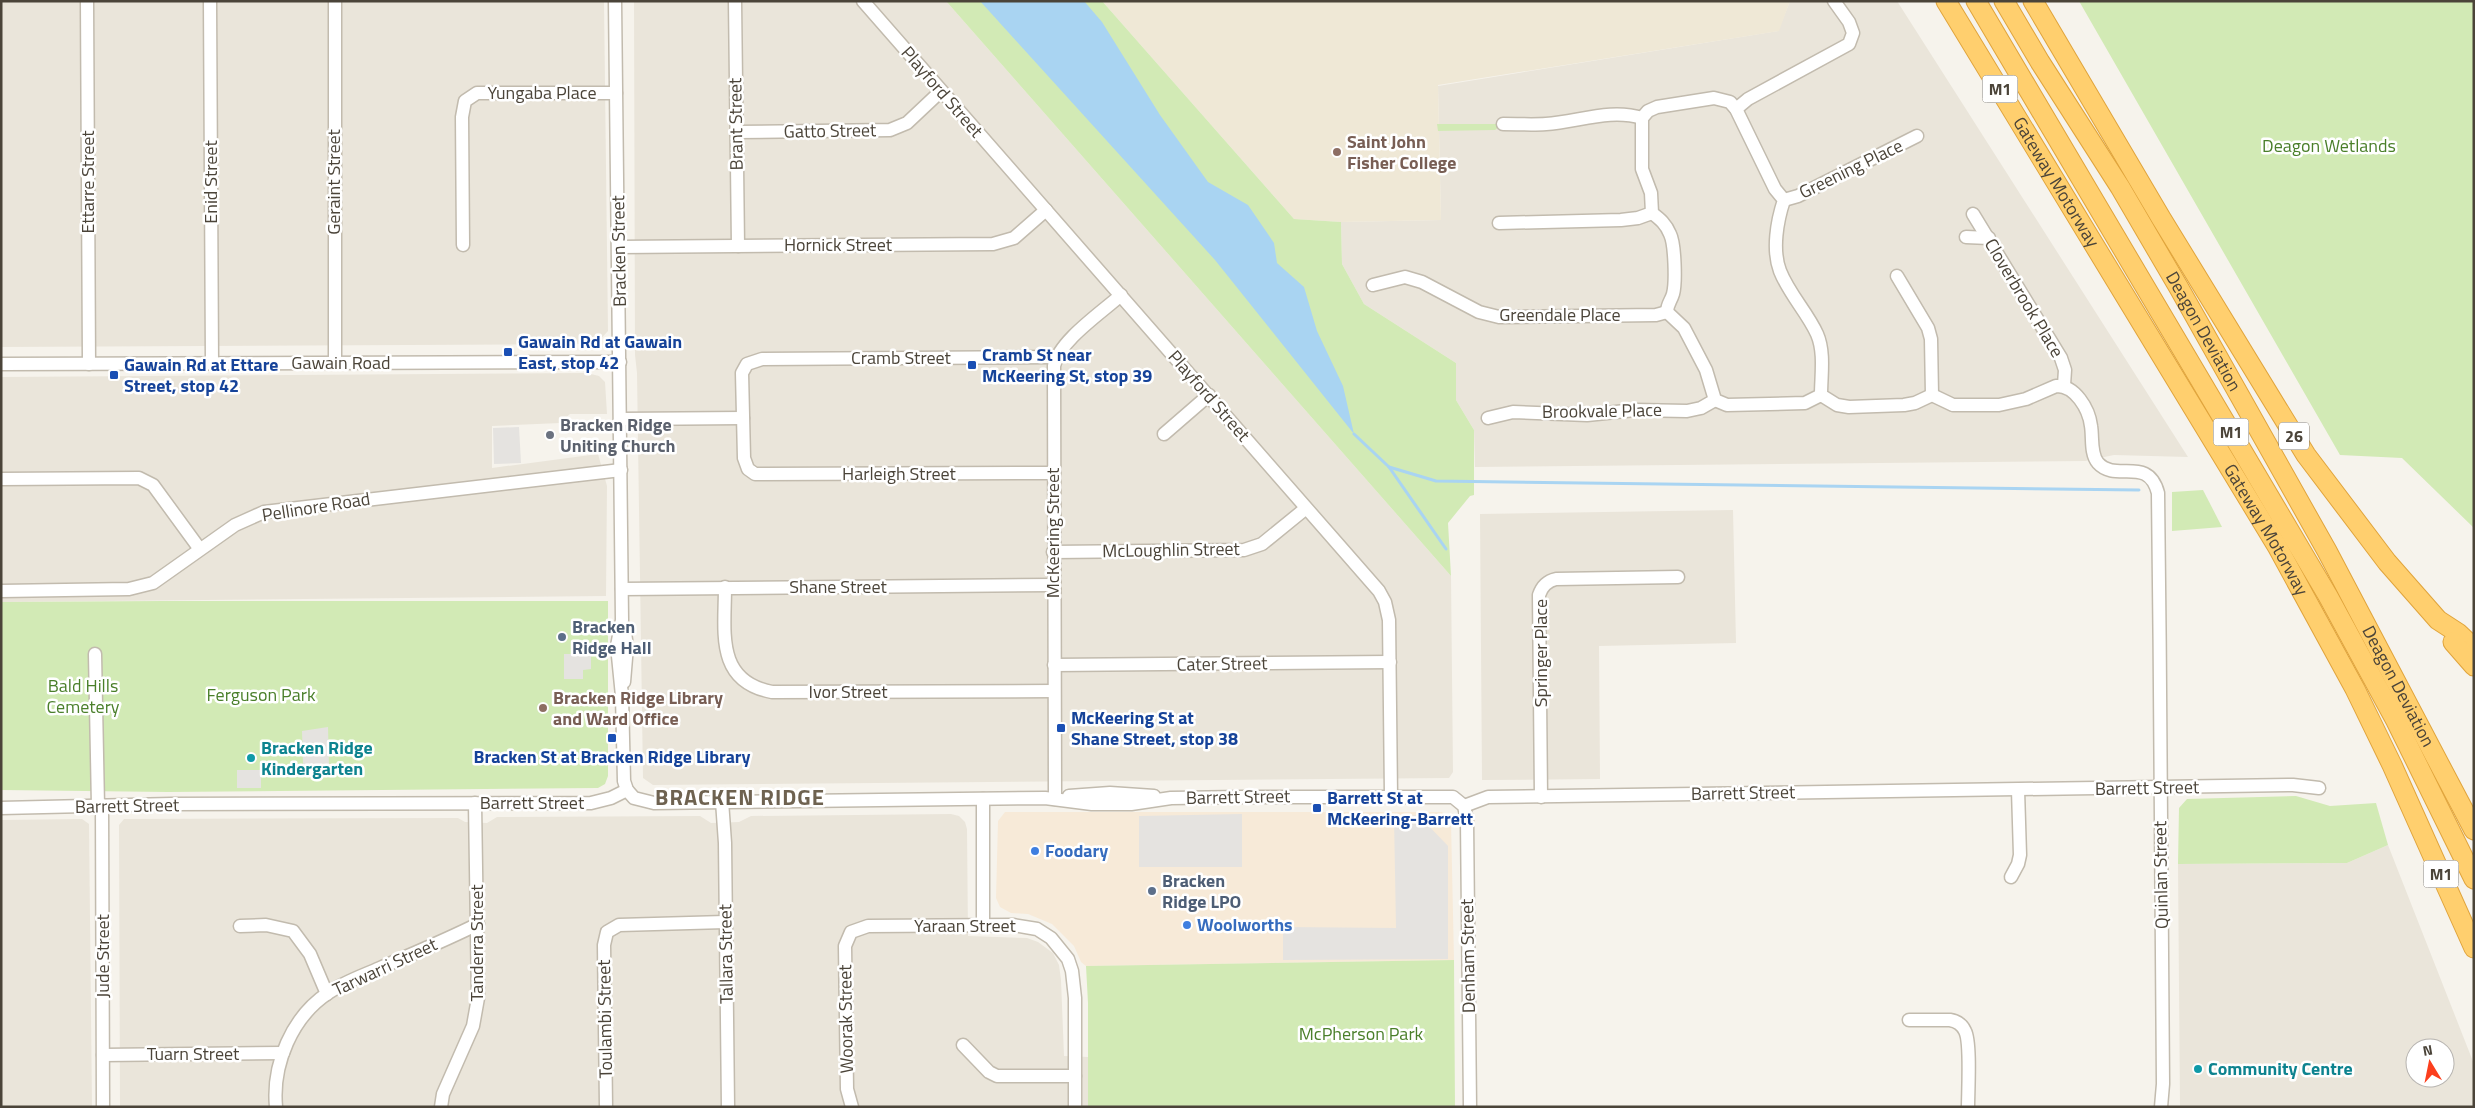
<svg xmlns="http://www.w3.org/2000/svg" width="2475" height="1108" font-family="'Titillium Web',sans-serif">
<rect width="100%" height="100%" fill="#f6f3ec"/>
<g fill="#eae5da" fill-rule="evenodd">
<polygon points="1,1 604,1 608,331 596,344 1,347"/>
<polygon points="634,1 946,1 1451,576 1453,772 1449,778 653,785 643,778 637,373 635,355"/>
<polygon points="1790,1 1897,1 2188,457 2114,455 2085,461 1475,467 1474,430 1456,400 1456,363 1364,304 1342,264 1341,222 1441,220 1438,86 1778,31"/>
<polygon points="587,373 599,376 605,382 607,414 570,414 560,423 492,426 492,468 598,454 607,486 606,596 1,602 1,377"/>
<polygon points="1733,510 1736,643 1599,646 1600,779 1482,780 1480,514"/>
<polygon points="951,814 959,816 965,822 967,829 968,936 1027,938 1038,942 1053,953 1059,965 1061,980 1064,1056 1088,1057 1088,1107 120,1107 119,825 124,819 458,818 465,822 487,823 497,817 700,816 711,823 739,822 751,816"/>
<polygon points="82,819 89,824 92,1107 1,1107 1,820"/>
<path d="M2388 845 2474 1064V1107H2180L2178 864 2347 863ZM2415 1048H2445V1078H2415Z"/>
</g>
<polygon fill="#f7ead8" points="1005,812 1442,812 1451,822 1454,960 1086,966 1081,962 1074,946 1052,924 1028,914 1011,913 1000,907 996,898 998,821"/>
<polygon fill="#efe8d6" points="1102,1 1790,1 1779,31 1438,85 1441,220 1341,222 1294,219"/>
<g fill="#d2eab5">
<polygon points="946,1 1102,1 1294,219 1341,222 1342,264 1364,304 1456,363 1456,400 1474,430 1474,495 1470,496 1448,523 1451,576"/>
<polygon points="2079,1 2474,1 2474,528 2402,458 2340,455"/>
<polygon points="1437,124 1503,124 1495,130 1438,131"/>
<polygon points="2203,490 2222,527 2172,531 2172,492"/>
<polygon points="162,601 608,601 608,776 605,784 598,788 168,792 1,790 1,602"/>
<polygon points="2296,796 2330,806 2376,803 2388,845 2347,863 2178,864 2179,808 2187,799"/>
<polygon points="1454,960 1455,1107 1088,1107 1088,1003 1086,966"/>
</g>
<g fill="#e5e3e0">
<polygon points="519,427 521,463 494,464 493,428"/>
<polygon points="564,654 591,654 591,669 583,670 583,679 564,679"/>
<polygon points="328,727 329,766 303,764 302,731"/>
<rect x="237" y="770" width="24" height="18"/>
<polygon points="1242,814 1242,867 1139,867 1139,816"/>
<polygon points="1418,815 1448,846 1448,959 1283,960 1283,927 1396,928 1394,817"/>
</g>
<polygon fill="#a9d4f2" points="980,1 1084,1 1102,22 1160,115 1208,182 1248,205 1274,243 1277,263 1304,287 1317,331 1343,386 1354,434 1215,260"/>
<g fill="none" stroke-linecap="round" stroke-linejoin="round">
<g stroke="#a9d4f2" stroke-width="3">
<polyline points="1354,434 1389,467 1446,549"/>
<polyline points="1389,467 1436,481 2139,490"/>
</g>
<defs>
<g id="minor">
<polyline points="87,1 89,364"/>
<polyline points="210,1 212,363"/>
<polyline points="335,1 335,363"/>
<polyline points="615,1 622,620 617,646 622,696 624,781 627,790 634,798 654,803 1045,798 1092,804 1131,804 1171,798 1244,797 1453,797 1464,806 1467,820 1470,1107"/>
<polyline points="735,1 738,246"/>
<polyline points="863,1 1379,591 1385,602 1389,620 1391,796"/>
<polyline points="1736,109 1748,99 1849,44 1853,33 1849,22 1834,1"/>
<path d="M1503 124C1517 124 1532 125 1546 124 1578 122 1610 108 1642 118"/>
<polyline points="736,132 890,130 907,123 941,91"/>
<polyline points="1784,200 1798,196 1917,136"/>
<polyline points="1973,214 2061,358 2065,370 2064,385"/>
<polyline points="1499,223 1621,220 1638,218 1652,213"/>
<polyline points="1966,237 1989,238"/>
<polyline points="463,245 462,117 465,101 477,93 616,93"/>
<polyline points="619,247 993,244 1014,238 1046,210"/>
<polyline points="1897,276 1928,328 1931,339 1932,395"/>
<polyline points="1373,285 1405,277 1422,282 1479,312 1499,317 1656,315 1667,312"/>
<polyline points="1,364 620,362"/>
<path d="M1821 395C1821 376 1825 352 1817 334 1807 312 1789 294 1780 271 1772 250 1777 221 1784 200L1775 189 1736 109 1730 102 1714 98 1657 107 1648 111 1642 118V169L1651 193 1652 213C1660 219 1666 224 1670 234 1675 244 1676 283 1673 294 1671 301 1667 304 1667 312L1684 328 1706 370 1715 400 1727 405 1805 403 1821 395 1837 405 1849 407 1904 405 1915 403 1932 395 1953 405H1999L2026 399 2056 386C2075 385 2089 409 2091 426 2093 437 2090 454 2098 463 2116 483 2148 455 2158 493 2160 690 2163 887 2163 1084L2161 1107"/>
<polyline points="1488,418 1513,412 1587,415 1635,410 1687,411 1701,408 1715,400"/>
<polyline points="621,419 743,418"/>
<polyline points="1164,434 1209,395"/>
<polyline points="1052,473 755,474 748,469 744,458 742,373 747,364 762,359 1056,357"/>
<polyline points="1,479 139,478 153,485 199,548"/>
<polyline points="1053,552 1244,550 1262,544 1305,509"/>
<path d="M725 587C725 632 715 681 772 692L1054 691"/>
<polyline points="622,589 1053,585"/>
<polyline points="1,591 129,589 153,583 235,525 264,512 621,470"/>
<polyline points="624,627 627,646 624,682"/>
<polyline points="95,654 98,806"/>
<polyline points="1054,665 1390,662"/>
<polyline points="1069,796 1110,793 1154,796"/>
<path d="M1541 797 1539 595C1542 586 1547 581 1556 579L1678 577"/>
<polyline points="983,799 983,924"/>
<path d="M1055 799 1054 366C1059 341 1101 313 1121 295"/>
<polyline points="722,801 725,843 728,1107"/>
<polyline points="102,805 103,1107"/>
<polyline points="1464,806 1488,797 2293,785 2319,788"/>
<polyline points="1,808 171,804 591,803 611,798 627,790"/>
<polyline points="2011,877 2018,864 2020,855 2018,790"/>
<polyline points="240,926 266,925 293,931 310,954 327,994"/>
<path d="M1909 1020H1950C1956 1021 1962 1024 1965 1031 1971 1042 1968 1092 1968 1107"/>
<polyline points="963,1045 989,1072 997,1076 1075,1076"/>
<polyline points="103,1055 283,1053"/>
<path d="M276 1107C272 1064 292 1017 328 993 344 982 362 976 380 968 412 954 446 940 478 924"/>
<polyline points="441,1107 443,1094 473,1026 478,998 475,803"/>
<polyline points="606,1107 604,945 607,932 619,925 725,922"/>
<polyline points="852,1107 847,1089 845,946 851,932 868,926 1013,925 1037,929 1051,938 1068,959 1072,971 1075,998 1075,1107"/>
</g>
<g id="highway">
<path id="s1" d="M1946 1 2277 546 2355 689 2392 765 2474 948"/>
<polyline points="1976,1 2328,596 2396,721 2474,879"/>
<path id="s2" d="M2004 1 2040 62 2120 187 2179 288 2327 551 2474 830"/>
<polyline points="2033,1 2161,218 2306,455 2387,562 2438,620 2458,633 2474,648"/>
<polyline points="2453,642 2474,666"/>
</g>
</defs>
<use href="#minor" stroke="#c2bbae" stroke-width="15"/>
<use href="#highway" stroke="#e0a43c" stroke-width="21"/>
<use href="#minor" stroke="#fff" stroke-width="12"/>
<use href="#highway" stroke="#ffcf6e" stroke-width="19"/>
</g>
<g fill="#8d6e63" stroke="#fff" stroke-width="2">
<circle cx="1337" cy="152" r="5"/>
<circle cx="543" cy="708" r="5"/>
</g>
<g fill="#1a4fb4" stroke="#fff" stroke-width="2">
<rect x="503" y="347" width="10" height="10" rx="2.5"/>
<rect x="967" y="360" width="10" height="10" rx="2.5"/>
<rect x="109" y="370" width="10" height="10" rx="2.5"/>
<rect x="1056" y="723" width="10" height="10" rx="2.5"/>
<rect x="607" y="733" width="10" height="10" rx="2.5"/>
<rect x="1312" y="803" width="10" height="10" rx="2.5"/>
</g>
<circle fill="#6b7280" stroke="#fff" stroke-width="2" cx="550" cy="435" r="5"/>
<g fill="#5c6f8a" stroke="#fff" stroke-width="2">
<circle cx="562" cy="637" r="5"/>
<circle cx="1152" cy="891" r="5"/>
</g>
<g fill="#0f9aa8" stroke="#fff" stroke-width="2">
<circle cx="251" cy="758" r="5"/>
<circle cx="2198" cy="1069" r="5"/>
</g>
<g fill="#3f7fe0" stroke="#fff" stroke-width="2">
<circle cx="1035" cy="851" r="5"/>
<circle cx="1187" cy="925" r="5"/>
</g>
<g text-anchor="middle" stroke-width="5" stroke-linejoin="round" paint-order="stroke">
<g fill="#fff" stroke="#817c74" stroke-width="1">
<rect x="1982.5" y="75.5" width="35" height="27" rx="4"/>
<rect x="2213.5" y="418.5" width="35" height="27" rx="4"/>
<rect x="2279" y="422.5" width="30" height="27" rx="4"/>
<rect x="2423.5" y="860.5" width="35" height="27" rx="4"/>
</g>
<g font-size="16" font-weight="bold" fill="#4b4439">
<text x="2000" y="95">M1</text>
<text x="2231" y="438">M1</text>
<text x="2294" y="442">26</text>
<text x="2441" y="880">M1</text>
</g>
<g font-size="18" fill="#4b4439" stroke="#fff">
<text transform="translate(942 92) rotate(49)" y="6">Playford Street</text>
<text x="542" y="99">Yungaba Place</text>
<text transform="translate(736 124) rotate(-91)" y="6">Brant Street</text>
<text transform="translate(830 131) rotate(-1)" y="6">Gatto Street</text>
<text transform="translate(1851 169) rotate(-26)" y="6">Greening Place</text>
<text transform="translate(88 182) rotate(-90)" y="6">Ettarre Street</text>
<text transform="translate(211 182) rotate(-90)" y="6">Enid Street</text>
<text transform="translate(334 182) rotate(-90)" y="6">Geraint Street</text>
<text dy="6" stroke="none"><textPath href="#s1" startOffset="212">Gateway Motorway</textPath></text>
<text x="838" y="251">Hornick Street</text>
<text transform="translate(619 251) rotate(-91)" y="6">Bracken Street</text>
<text transform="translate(2024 298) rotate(59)" y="6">Cloverbrook Place</text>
<text x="1560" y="321">Greendale Place</text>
<text dy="6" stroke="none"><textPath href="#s2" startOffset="386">Deagon Deviation</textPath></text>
<text x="901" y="364">Cramb Street</text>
<text x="341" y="369">Gawain Road</text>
<text transform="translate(1209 396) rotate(49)" y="6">Playford Street</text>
<text transform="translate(1602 411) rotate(-1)" y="6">Brookvale Place</text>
<text x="899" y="480">Harleigh Street</text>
<text transform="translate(316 507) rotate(-9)" y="6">Pellinore Road</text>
<text dy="6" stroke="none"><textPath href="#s1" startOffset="618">Gateway Motorway</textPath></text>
<text transform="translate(1053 533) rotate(-90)" y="6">McKeering Street</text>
<text transform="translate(1171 550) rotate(-1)" y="6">McLoughlin Street</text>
<text x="838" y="593">Shane Street</text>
<text transform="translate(1541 653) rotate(-90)" y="6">Springer Place</text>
<text transform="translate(1222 664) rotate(-1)" y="6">Cater Street</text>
<text dy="6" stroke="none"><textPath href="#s2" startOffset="791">Deagon Deviation</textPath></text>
<text x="848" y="698">Ivor Street</text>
<text transform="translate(2147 788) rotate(-1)" y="6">Barrett Street</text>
<text transform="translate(1743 793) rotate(-1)" y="6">Barrett Street</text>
<text transform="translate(1238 797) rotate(-1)" y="6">Barrett Street</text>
<text x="532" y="809">Barrett Street</text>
<text transform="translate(127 806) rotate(-1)" y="6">Barrett Street</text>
<text transform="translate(2161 875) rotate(-91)" y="6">Quinlan Street</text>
<text x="965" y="932">Yaraan Street</text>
<text transform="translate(477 943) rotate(-90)" y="6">Tanderra Street</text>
<text transform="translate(726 954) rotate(-91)" y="6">Tallara Street</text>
<text transform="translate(103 956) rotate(-90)" y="6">Jude Street</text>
<text transform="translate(1468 956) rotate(-91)" y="6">Denham Street</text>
<text transform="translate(385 967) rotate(-25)" y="6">Tarwarri Street</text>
<text transform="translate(605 1019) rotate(-91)" y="6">Toulambi Street</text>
<text transform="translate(846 1019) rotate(-91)" y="6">Woorak Street</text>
<text x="193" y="1060">Tuarn Street</text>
</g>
<g font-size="18" font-weight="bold" fill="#785e54" stroke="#fff" text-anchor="start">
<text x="1347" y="148">Saint John<tspan x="1347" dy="21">Fisher College</tspan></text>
<text x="553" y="704">Bracken Ridge Library<tspan x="553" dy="21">and Ward Office</tspan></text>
</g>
<g font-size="18" fill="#4a7f2a" stroke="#fff">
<text x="2329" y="152">Deagon Wetlands</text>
<text x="83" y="692">Bald Hills<tspan x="83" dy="21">Cemetery</tspan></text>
<text x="261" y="701">Ferguson Park</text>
<text x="1361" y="1040">McPherson Park</text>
</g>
<g font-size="18" font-weight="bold" fill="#164399" stroke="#fff" text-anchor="start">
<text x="518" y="348">Gawain Rd at Gawain<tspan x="518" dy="21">East, stop 42</tspan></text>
<text x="982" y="361">Cramb St near<tspan x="982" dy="21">McKeering St, stop 39</tspan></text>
<text x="124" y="371">Gawain Rd at Ettare<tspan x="124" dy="21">Street, stop 42</tspan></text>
<text x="1071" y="724">McKeering St at<tspan x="1071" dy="21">Shane Street, stop 38</tspan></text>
<text x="612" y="763" text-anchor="middle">Bracken St at Bracken Ridge Library</text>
<text x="1327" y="804">Barrett St at<tspan x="1327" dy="21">McKeering-Barrett</tspan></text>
</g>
<g font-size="18" font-weight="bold" fill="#5b616d" stroke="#fff" text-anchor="start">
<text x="560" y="431">Bracken Ridge<tspan x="560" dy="21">Uniting Church</tspan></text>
</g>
<g font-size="18" font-weight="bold" fill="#4e5e75" stroke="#fff" text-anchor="start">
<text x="572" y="633">Bracken<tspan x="572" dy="21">Ridge Hall</tspan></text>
<text x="1162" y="887">Bracken<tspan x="1162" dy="21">Ridge LPO</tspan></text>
</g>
<g font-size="18" font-weight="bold" fill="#0d838f" stroke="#fff" text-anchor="start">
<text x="261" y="754">Bracken Ridge<tspan x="261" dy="21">Kindergarten</tspan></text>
<text x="2208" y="1075">Community Centre</text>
</g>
<g font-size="18" font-weight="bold" fill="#366cbe" stroke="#fff" text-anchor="start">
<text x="1045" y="857">Foodary</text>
<text x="1197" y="931">Woolworths</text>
</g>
<g font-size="22" font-weight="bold" letter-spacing="1" fill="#6e6250" stroke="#fff">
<text x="740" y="805">BRACKEN RIDGE</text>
</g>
</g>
<rect width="2475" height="1108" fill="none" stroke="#4b4439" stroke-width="5"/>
<g transform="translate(2430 1063) rotate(350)"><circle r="24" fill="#ffffff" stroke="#b7b4b0"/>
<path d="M0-4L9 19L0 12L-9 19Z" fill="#fc3f1d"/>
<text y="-8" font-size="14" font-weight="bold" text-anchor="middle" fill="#4b4439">N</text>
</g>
</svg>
